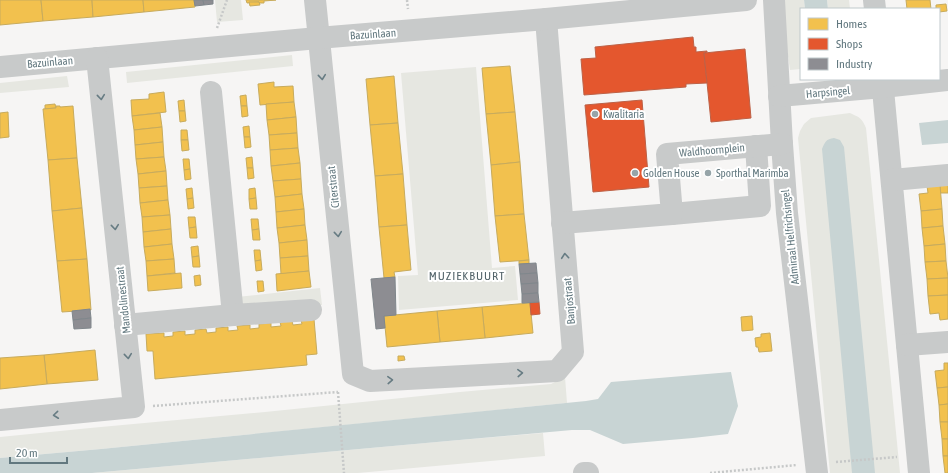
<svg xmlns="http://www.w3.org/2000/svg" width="948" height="473" font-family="'Asap Condensed',sans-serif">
<rect width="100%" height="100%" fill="#f6f5f4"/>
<g fill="#e6e7e1">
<polygon points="215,0 241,0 243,20 217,22"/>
<polygon points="780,0 804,0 805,9 801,9 801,69 790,70"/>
<polygon points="827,0 849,0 850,9 828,9"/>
<polygon points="292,55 293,66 127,83 126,72"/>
<polygon points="476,67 492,268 515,266 518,300 399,310 398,276 418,275 401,73"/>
<polygon points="67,76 69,87 0,93 0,83"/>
<path d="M850 113C859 117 862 118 866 128L900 473H830L798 138 800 131 804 124 811 118Z"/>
<polygon points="320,288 322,305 239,313 237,297"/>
<polygon points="565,377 567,403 101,449 0,458 0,437 90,428 265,412 460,392 551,384"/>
<polygon points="543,433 545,456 358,473 92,473 448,441"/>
</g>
<g fill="#c8d4d4">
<polygon points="804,0 827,0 828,9 805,9"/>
<polygon points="948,120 948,143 922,145 919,123"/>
<path d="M834 138 840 140 844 147 875 473H852L822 149C825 142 826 139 834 138Z"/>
<polygon points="731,372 738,406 728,434 693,438 623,444 590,430 572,430 448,441 92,473 0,473 0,458 101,449 586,401 598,399 611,382"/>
</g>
<g fill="#f2c14e" stroke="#c7ab5d">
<polygon points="0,0 41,0 43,21 0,25"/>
<polygon points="41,0 92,0 93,17 43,21"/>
<polygon points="92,0 143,0 144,12 93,17"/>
<polygon points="143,0 194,0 195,7 144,12"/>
<polygon points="246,0 276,0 264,1 264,3 259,3 259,2 247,3"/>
<polygon points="906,0 930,0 931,9 907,9"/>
<polygon points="249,2 259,2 260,5 250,6"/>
<polygon points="946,4 947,11 939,12 939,9 936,9 936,5"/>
<polygon points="510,66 515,112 486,114 482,68"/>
<polygon points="394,76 398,123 370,125 366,79"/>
<polygon points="274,82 274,87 293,86 294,102 260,105 258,84"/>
<polygon points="164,92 166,112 132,116 131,100 149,99 149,94"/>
<polygon points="246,95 247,106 241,106 240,96"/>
<polygon points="184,100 185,111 179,111 178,101"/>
<polygon points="294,102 296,117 267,120 266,104"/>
<polygon points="55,104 56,108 45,109 45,105"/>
<polygon points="56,106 60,106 60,107 73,106 77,158 48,160 43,109 56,108"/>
<polygon points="241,106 247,106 248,116 242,117"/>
<polygon points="179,111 185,111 186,121 180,122"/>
<polygon points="8,112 9,137 0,138 0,113"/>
<polygon points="515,112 520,162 491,165 486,114"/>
<polygon points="160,113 162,127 134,130 132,116"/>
<polygon points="296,117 297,133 269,135 267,120"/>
<polygon points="398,123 403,174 375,176 370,125"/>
<polygon points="249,126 250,137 244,137 243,127"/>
<polygon points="162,127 163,142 135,145 134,130"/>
<polygon points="181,130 187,130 188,140 181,140"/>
<polygon points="297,133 298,148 270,150 269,135"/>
<polygon points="244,137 250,137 251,147 245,148"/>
<polygon points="181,140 188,140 189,150 182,151"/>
<polygon points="163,142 164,157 136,159 135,145"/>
<polygon points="298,148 300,163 271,166 270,150"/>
<polygon points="164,157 166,171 138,174 136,159"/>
<polygon points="252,157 253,168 247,168 246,158"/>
<polygon points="77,158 82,208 52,211 48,160"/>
<polygon points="183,159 189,159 190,169 184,170"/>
<polygon points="520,162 524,214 495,216 491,165"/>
<polygon points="300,163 301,179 273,181 271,166"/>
<polygon points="247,168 253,168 254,178 248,179"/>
<polygon points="190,169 191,179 185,180 184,170"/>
<polygon points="166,171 167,186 139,188 138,174"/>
<polygon points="403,174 407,225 379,227 375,176"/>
<polygon points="301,179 302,194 275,197 273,181"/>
<polygon points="948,184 948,193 940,193 940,185"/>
<polygon points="940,185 942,209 921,211 919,194 928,193 927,186"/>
<polygon points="167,186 168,200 140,203 139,188"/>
<polygon points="192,188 193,198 187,199 186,189"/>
<polygon points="255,188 256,198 249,199 249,189"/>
<polygon points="302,194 304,209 276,212 275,197"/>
<polygon points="193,198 194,208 188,209 187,199"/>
<polygon points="256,198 257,209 250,209 249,199"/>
<polygon points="168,200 170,215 142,217 140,203"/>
<polygon points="82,208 87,259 57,261 52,211"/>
<polygon points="304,209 305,225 277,228 276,212"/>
<polygon points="942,209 943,226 922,228 921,211"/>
<polygon points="524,214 529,260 500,262 495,216"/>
<polygon points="170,215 171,229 143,232 142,217"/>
<polygon points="188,217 195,217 196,227 189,228"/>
<polygon points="251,219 258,219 259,229 252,230"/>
<polygon points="305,225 307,240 279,243 277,228"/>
<polygon points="407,225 411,270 394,272 395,277 384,278 379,227"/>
<polygon points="943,226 945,244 924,246 922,228"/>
<polygon points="196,227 197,238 190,238 189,228"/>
<polygon points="171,229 172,244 144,247 143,232"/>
<polygon points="259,229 260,240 253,240 252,230"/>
<polygon points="307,240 308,256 280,258 279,243"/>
<polygon points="172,244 174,259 146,261 144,247"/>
<polygon points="945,244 946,261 925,262 924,246"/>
<polygon points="198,246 199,256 192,257 191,247"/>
<polygon points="254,250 260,250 261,260 255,261"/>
<polygon points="199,256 200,267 193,267 192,257"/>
<polygon points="308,256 309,271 281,274 280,258"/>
<polygon points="87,259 91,310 62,312 57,261"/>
<polygon points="174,259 175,273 147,276 146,261"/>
<polygon points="261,260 262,270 256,271 255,261"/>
<polygon points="529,260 529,264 519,264 519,261"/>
<polygon points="946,261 948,278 927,279 925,262"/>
<polygon points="309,271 311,287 277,291 276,274"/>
<polygon points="181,273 182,288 148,291 147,276"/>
<polygon points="200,275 201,285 195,286 194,276"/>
<polygon points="948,278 948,295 928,296 927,279"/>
<polygon points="257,281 263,281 264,291 258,292"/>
<polygon points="948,295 948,319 940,320 939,313 930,314 928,296"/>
<polygon points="530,303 533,333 485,338 482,307"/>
<polygon points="482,307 485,338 440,342 437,311"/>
<polygon points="437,311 440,342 387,347 384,316"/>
<polygon points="752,316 753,330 742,331 741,317"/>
<polygon points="314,319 317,354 306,355 307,365 155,379 153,351 147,351 146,334 164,333 164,337 173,336 173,332 185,331 185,335 195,334 195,330 206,329 207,333 216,332 216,328 228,327 228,331 238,330 237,326 250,325 250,329 259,328 259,324 271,323 271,327 281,326 280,322 292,321 293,325 302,324 301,320"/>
<polygon points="770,333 772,351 759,352 758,347 756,347 755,338 761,337 761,334"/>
<polygon points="95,350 98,380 47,384 44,355"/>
<polygon points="44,355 47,384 0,389 0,358"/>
<polygon points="398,356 404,356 405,360 398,361"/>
<polygon points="944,363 948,363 948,387 937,388 935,371 944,370"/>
<polygon points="948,387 948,404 939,405 937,388"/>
<polygon points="948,404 948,422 940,422 939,405"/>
<polygon points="940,422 948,422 948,439 942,439"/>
<polygon points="942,439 948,439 948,456 943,456"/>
<polygon points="943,456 948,456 948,473 945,473"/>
</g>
<g fill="#e4572e" stroke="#bd6146">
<polygon points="693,37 694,47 696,47 696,52 707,51 707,52 704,53 707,83 686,84 686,87 584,95 581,59 596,58 595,47"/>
<polygon points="745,49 751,118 711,122 704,53"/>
<polygon points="642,100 649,187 593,192 585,105"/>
<polygon points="539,302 540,314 531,315 530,303"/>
</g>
<g fill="#8d8d92" stroke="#80878c">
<polygon points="194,0 203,0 204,5 195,6"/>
<polygon points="203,0 213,0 213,4 204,5"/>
<polygon points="536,263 537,273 520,274 519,264"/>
<polygon points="537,273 538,283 521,284 520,274"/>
<polygon points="395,277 396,315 384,316 385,328 376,329 371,279"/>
<polygon points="538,283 538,293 522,294 521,284"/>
<polygon points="538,293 539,302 522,303 522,294"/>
<polygon points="90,309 91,318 73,320 72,311"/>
<polygon points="91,318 91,328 74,329 73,320"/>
</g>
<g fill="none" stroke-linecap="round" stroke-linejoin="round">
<g stroke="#c6c8c8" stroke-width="2.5" stroke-dasharray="2 2" stroke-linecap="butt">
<polyline points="407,0 408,9"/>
<polyline points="217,28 227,0"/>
<polyline points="338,392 344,473"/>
<polyline points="153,406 338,392"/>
<polyline points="836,462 897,457"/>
<polyline points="710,473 797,465"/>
</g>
<g stroke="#c8caca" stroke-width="22">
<polyline points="315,0 353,374 370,381 557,371 573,352 546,19"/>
<polyline points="774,0 782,144 787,213 817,473"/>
<polyline points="874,0 875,9"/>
<polyline points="0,67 318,38 546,19 746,0"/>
<polyline points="882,79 919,473"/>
<polyline points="211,92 233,315"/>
<polyline points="779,96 883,87 948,80"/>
<polyline points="892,180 948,175"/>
<polyline points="672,214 760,206 756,146"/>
<polyline points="562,223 672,214 667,154 782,144"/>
<polyline points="125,325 233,315 311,310"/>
<polyline points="907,345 948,342"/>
<polyline points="0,420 134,407 97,58"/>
<polyline points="584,473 588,473"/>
</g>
</g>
<defs><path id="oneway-chevron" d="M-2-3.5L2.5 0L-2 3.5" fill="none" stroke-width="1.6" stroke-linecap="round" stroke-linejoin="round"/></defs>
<g stroke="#677c83">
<use href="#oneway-chevron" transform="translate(322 77) rotate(84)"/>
<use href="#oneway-chevron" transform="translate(101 97) rotate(84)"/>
<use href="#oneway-chevron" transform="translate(115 227) rotate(84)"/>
<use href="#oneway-chevron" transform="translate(338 234) rotate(84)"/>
<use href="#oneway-chevron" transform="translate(565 256) rotate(-95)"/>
<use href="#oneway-chevron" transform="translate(128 356) rotate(84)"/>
<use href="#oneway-chevron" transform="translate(520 373) rotate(-3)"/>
<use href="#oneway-chevron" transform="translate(390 380) rotate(-3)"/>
<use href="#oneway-chevron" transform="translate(56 415) rotate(174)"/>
</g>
<g fill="#96a4a8" stroke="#fff" stroke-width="1.5">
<circle cx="595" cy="114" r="4"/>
<circle cx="635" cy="173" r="4"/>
<circle cx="708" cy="173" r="4"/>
</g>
<g text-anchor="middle" stroke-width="4" stroke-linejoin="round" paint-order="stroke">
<g font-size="11" fill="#62787f" stroke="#fff">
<text transform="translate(373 34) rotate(-4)" y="4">Bazuinlaan</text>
<text transform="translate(50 62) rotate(-5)" y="4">Bazuinlaan</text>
<text transform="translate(828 92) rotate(-5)" y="4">Harpsingel</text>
<text transform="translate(712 150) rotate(-5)" y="4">Waldhoornplein</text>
<text transform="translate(333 187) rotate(-96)" y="4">Citerstraat</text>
<text transform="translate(790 237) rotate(-96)" y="4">Admiraal Helfrichsingel</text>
<text transform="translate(123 300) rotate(-96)" y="4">Mandolinestraat</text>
<text transform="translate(569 301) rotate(-95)" y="4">Banjostraat</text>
</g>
<g font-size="11" fill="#62787f" stroke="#fff" text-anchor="start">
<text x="603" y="118">Kwalitaria</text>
<text x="643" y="177">Golden House</text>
<text x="716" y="177">Sporthal Marimba</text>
</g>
<g font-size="12" letter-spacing="1" fill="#53646a" stroke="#fff">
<text x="467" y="280">MUZIEKBUURT</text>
</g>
</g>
<rect x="800" y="8" width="140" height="72" fill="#ffffff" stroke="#c0c9cc"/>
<rect x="808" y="18" width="20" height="12" fill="#f2c14e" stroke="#c0c9cc"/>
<text x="836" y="28" font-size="12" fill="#62787f">Homes</text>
<rect x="808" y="38" width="20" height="12" fill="#e4572e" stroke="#c0c9cc"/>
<text x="836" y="48" font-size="12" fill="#62787f">Shops</text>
<rect x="808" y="58" width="20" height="12" fill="#8d8d92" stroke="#c0c9cc"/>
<text x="836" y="68" font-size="12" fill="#62787f">Industry</text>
<path d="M10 457v6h57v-6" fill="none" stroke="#62787f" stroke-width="2"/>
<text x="16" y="457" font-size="12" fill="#62787f" stroke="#ffffff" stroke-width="3" paint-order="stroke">20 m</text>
</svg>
